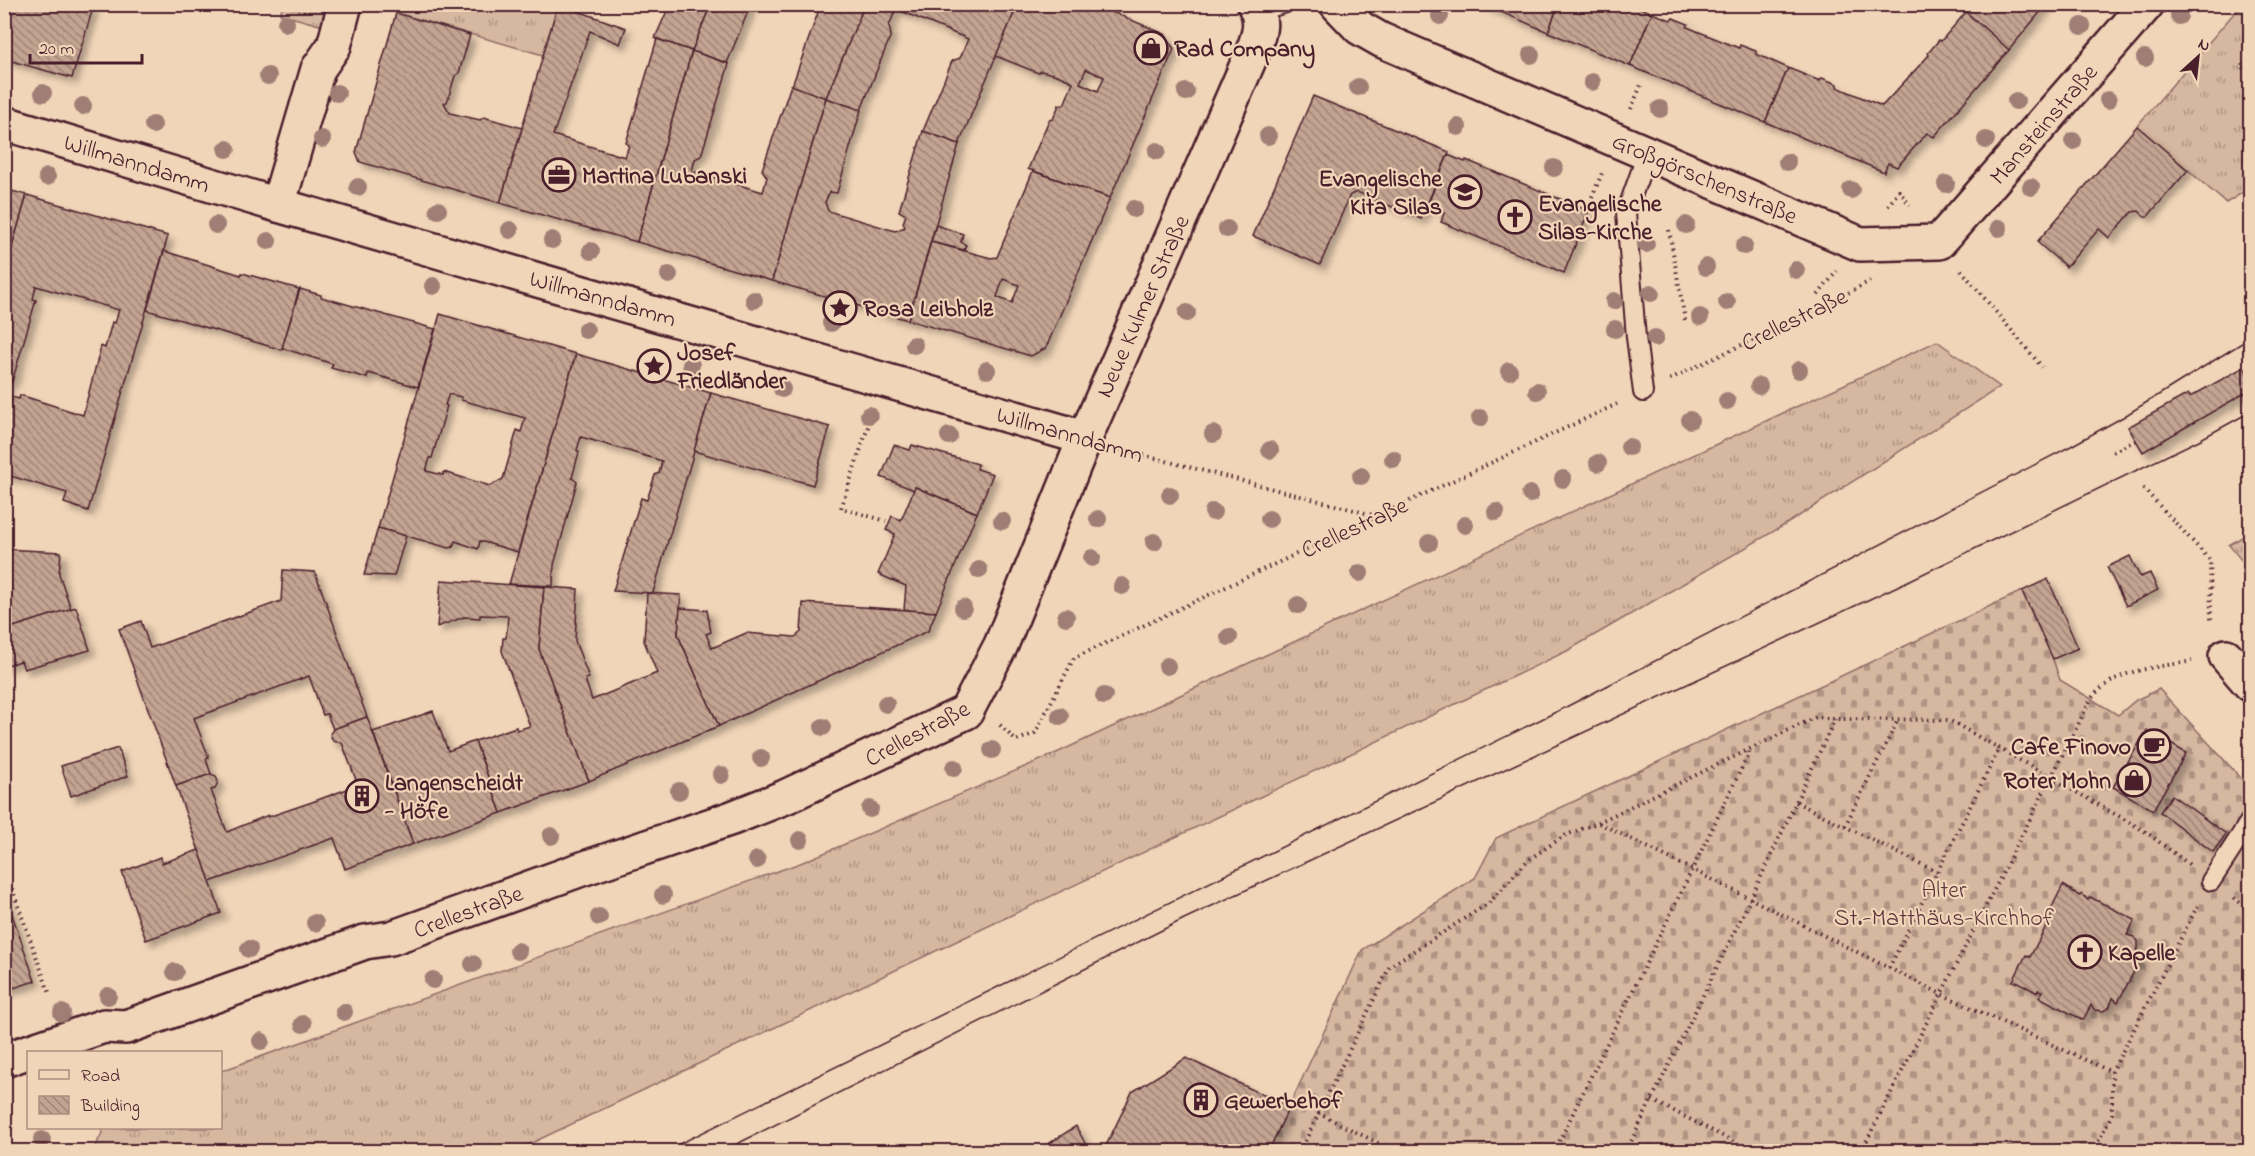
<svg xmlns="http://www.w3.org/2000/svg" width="2255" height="1156" font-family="'Indie Flower',sans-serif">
<defs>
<pattern id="grass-tufts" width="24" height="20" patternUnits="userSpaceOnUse" patternTransform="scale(1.5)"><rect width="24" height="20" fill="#d6b7a0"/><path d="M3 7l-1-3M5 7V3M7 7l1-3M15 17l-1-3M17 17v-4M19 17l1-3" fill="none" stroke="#b09483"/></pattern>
<pattern id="cemetery-stones" width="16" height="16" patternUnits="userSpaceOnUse" patternTransform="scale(1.5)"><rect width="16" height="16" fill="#d6b7a0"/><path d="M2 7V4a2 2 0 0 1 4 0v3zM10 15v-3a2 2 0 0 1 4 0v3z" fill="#b09483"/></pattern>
<pattern id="building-back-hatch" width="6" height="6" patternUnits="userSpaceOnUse" patternTransform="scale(1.5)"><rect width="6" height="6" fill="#c3a391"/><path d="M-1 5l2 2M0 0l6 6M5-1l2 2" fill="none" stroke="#a08477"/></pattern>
<filter id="shadow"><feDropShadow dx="5.5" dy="5.5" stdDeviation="3" flood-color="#0004"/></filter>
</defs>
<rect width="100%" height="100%" fill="#f1d5b8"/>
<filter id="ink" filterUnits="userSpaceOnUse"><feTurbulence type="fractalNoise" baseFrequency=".0167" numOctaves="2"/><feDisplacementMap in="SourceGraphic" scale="12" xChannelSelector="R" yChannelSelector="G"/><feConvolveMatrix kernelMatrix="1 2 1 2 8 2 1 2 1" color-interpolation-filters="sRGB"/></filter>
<g filter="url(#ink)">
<g fill="url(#grass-tufts)" stroke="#906b66" stroke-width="1.5">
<polygon points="283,5 329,5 323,26 280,14"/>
<polygon points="399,5 558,5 543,55 396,13"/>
<polygon points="2241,5 2250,5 2250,188 2226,203 2137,126"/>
<polygon points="1937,341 2000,387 1788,523 1567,651 515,1151 93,1151 102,1133 101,1128 220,1128 221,1071 803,862 1050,756"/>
<polygon points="2250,532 2250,571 2229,545"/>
</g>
<polygon fill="url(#cemetery-stones)" stroke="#906b66" stroke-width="1.5" points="2022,591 2053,659 2060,680 2118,715 2136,700 2159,689 2250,788 2250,1151 1268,1152 1362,950 1475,878 1496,838"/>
<g fill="url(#building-back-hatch)" stroke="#4a1f2b" stroke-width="1.5" fill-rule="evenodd" filter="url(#shadow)">
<polygon points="4,4 82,4 93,8 72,78 4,59"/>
<polygon points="558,4 626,28 620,44 590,31 553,135 625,157 629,145 626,143 657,39 692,51 637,242 500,203"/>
<polygon points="670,4 711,4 692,51 655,38"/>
<polygon points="711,4 751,4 727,63 692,51"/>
<polygon points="821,4 865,4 826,98 792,86"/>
<polygon points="865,4 1018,4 959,144 923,131 952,61 960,58 968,39 896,9 889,26 891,35 861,110 826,98"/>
<path d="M1018 4H1093L1165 34 1174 49 1110 198 1028 169 1049 120 1053 119 1059 105H1064L1073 82 1057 75 1041 71 1038 73 996 56ZM1086 69 1104 77 1098 91 1080 83Z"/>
<polygon points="1482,4 1559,4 1548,32"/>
<polygon points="1559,4 1632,4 1652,13 1630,66 1548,32"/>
<polygon points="1957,4 2047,4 2009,50"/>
<polygon points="1966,12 2009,50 1934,137 1927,133 1897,167 1888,163 1884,172 1765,122 1788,68 1820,81 1822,78 1837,84 1837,87 1882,106 1929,55 1928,53 1939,40 1941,41"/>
<polygon points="396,13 470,35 459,73 455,76 447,102 444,103 450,113 480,120 484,117 522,128 500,203 360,162 356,152"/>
<polygon points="1652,13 1671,20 1673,18 1688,24 1687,27 1739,48 1740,45 1756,51 1756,54 1788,68 1765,122 1630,66"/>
<polygon points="692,51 729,64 701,156 695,159 692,171 763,192 767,177 762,170 791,85 826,98 772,281 637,242"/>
<polygon points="1313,96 1449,152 1421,219 1357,192 1350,195 1320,265 1253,236"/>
<polygon points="826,98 861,110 837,193 830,192 825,202 828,211 895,231 905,227 903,223 906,215 899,211 923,131 959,144 908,320 772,281"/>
<polygon points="2137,126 2188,170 2148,216 2144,216 2139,211 2132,212 2109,238 2099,229 2066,267 2037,242"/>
<polygon points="1448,155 1465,162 1466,160 1589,211 1564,273 1441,222 1444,213 1427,206"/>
<path d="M1033 171 1110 198 1046 348 1031 356 908 320 931 242 991 258 997 257ZM1003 279 1019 285 1012 303 997 297Z"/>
<polygon points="4,189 27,195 4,275"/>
<path d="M27 195 168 236 88 511 64 503 67 493 4 474V275ZM36 286 119 310 115 323 112 322 105 348 101 346 83 415 20 395 19 399 5 395 9 382H12L36 300 33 299Z"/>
<polygon points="936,225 963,234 961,242 966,245 964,250 931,242"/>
<polygon points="164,251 241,275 242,273 299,289 282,350 147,310"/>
<polygon points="300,289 321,295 321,297 435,329 418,387 368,373 367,378 331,368 333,364 282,348"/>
<path d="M440 314 576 354 518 552 480 541 478 549 455 541 453 547 449 548 378 528ZM449 394 461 397V400L525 418 521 432 517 430 503 479 490 486 444 472 443 475 426 471 430 458H432L447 406 445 405Z"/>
<polygon points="576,354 711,393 653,593 613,591 641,498 647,500 655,475 659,473 662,461 581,437 577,450 579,452 572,478 577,482 554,565 553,586 509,584"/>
<polygon points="2244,367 2250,378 2250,390 2143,452 2128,427 2188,394 2190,397"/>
<polygon points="711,393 830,427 813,485 694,451"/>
<polygon points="894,445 910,450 912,445 978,464 977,469 993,474 977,513 915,487 914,490 881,477"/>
<polygon points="915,487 977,513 936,612 904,610 906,586 878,574 895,534 886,530 892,516 901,520"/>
<polygon points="378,528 406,536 394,576 364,575"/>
<polygon points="4,549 61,552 59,574 71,609 4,630"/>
<polygon points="2130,556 2140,577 2150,573 2158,590 2126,606 2107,567"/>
<polygon points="283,570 315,572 367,717 333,729 327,714 323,715 309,676 194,718 209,758 206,759 211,774 176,786 119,629 141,621 150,648 281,601"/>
<polygon points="2048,579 2078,648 2053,659 2022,591"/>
<polygon points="441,580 544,587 539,649 589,781 501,813 475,741 516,727 517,730 530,726 502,651 503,638 506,638 508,616 480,615 480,618 464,617 437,627"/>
<polygon points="544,587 578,589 575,641 589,678 585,679 592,700 657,673 644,641 647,593 681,595 678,635 719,726 589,781 539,649"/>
<polygon points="803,603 936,612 928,631 719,726 678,635 680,608 707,610 711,632 706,634 712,648 746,633 795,637 801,632"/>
<polygon points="76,607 90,650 24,669 21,661 4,666 4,630"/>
<polygon points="433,711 448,751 475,741 501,813 413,844 373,732"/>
<polygon points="367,717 413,844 345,869 334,838 210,882 176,786 211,774 216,776 218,782 215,789 211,790 227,832 268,815 268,817 312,802 358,785 342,743 333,741 330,734 333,729"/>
<polygon points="2147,730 2186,753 2153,810 2113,787"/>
<polygon points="118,748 128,776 71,796 61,766"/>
<polygon points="2172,795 2226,834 2213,852 2160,812"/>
<polygon points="199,850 221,913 146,940 122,872 160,857 162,863"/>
<polygon points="2063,885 2080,896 2082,894 2088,900 2090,897 2135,920 2127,935 2134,937 2138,941 2138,949 2135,954 2141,958 2118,1002 2113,998 2109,1008 2103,1011 2095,1010 2091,1005 2083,1020 2039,997 2042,991 2038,990 2037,993 2017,981 2016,983 2013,981 2026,955 2030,957 2053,913 2050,911"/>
<polygon points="4,891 35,981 4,991"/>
<polygon points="1186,1058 1289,1107 1268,1152 1103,1152 1132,1092"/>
<polygon points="1076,1126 1087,1147 1097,1152 1036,1152"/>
</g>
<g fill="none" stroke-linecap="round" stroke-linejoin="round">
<defs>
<g id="lane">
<polyline points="1258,11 1283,4"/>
<polyline points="1643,392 1636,337 1626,213 1647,154"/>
<polyline points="2211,881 2250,821"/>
</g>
<g id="street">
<polyline points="1337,4 1360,28 1381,40 1860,244 1939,242 2147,4"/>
<polyline points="4,123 278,205 1085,438"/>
<polyline points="278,205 318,69 334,46 345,4"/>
<polyline points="2226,656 2250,684"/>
<path d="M4 1060 104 1026 126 1027 365 942 391 938 579 870 732 818 785 797 966 712 1001 645 1085 438 1253 51C1259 35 1264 20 1254 4"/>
</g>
</defs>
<use href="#lane" stroke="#4a1f2b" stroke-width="22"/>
<use href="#street" stroke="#4a1f2b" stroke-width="38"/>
<g stroke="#4a1f2b" stroke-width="4" stroke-dasharray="1.5 4.5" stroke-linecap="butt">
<polyline points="1631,109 1641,85"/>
<polyline points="1592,197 1602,173"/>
<polyline points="1888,206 1899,191 1910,205"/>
<polyline points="1669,230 1685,320"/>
<polyline points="1961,270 2042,367"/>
<polyline points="1818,295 1837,271"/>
<polyline points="1670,379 1826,305 1870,281"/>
<polyline points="870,421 841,508 886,521"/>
<polyline points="1120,449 1377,516"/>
<polyline points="2113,452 2136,440"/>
<polyline points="2143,488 2210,560 2211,618 2213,623"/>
<polyline points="1000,725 1016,741 1035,733 1074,658 1617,404"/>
<polyline points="1796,802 1937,872"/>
<polyline points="1599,823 1941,994 2112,1072"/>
<polyline points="1845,826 1898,720"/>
<polyline points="4,866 50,995"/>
<polyline points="2234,898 2250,910"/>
<polyline points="1889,968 1999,749"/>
<polyline points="1652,1100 1754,1152"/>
<polyline points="1318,1113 1396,1152"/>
<polyline points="1300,1152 1390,966 1489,903 1528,860 1564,836 1599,822 1816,717 1835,719 1949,720 2143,830 2190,865"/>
<polyline points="1554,1152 1751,749"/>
<polyline points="1626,1152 1751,898 1835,719"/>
<path d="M1861 1152 2091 699C2115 668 2156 668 2192 661"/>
<polyline points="2093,1152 2112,1114 2112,1072 2198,905"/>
</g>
<use href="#lane" stroke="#f1d5b8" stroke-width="18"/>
<use href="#street" stroke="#f1d5b8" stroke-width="33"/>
<g stroke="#4a1f2b" stroke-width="1.5">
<polyline points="663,1152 1566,707 2071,446 2123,417 2250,338"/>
<polyline points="721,1152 1184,919 1902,584 2199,440 2250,412"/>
</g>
</g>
<g fill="#a17e74">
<circle cx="1440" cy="16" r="9"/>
<circle cx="2179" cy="16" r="9"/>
<circle cx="286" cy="23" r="9"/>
<circle cx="2082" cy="26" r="9"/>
<circle cx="1531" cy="55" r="9"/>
<circle cx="2145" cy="58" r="9"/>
<circle cx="268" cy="76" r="9"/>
<circle cx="1592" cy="82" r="9"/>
<circle cx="1358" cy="87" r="9"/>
<circle cx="1186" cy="92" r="9"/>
<circle cx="43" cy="93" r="9"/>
<circle cx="337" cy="93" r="9"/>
<circle cx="2108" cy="100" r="9"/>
<circle cx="2016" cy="101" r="9"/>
<circle cx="83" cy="106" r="9"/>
<circle cx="1660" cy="109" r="9"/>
<circle cx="153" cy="125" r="9"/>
<circle cx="1458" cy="127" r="9"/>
<circle cx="1268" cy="136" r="9"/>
<circle cx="322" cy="139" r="9"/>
<circle cx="1986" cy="140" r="9"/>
<circle cx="2073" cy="141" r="9"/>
<circle cx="227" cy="149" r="9"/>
<circle cx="1157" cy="151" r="9"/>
<circle cx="1787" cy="162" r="9"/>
<circle cx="1554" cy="168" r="9"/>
<circle cx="47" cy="177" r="9"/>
<circle cx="1946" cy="184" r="9"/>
<circle cx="358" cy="187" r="9"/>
<circle cx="2031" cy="187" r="9"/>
<circle cx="1851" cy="190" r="9"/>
<circle cx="1134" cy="209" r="9"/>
<circle cx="438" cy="210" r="9"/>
<circle cx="216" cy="225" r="9"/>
<circle cx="1686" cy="225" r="9"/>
<circle cx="1999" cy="228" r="9"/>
<circle cx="1227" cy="229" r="9"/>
<circle cx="510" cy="230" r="9"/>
<circle cx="552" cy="240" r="9"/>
<circle cx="268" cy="241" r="9"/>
<circle cx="1646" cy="244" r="9"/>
<circle cx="1744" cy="246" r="9"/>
<circle cx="591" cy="251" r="9"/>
<circle cx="1706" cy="267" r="9"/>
<circle cx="1796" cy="270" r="9"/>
<circle cx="669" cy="275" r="9"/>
<circle cx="433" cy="286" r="9"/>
<circle cx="1651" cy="293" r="9"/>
<circle cx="754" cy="300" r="9"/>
<circle cx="1614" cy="301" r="9"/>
<circle cx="1727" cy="302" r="9"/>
<circle cx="1187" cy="313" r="9"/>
<circle cx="1700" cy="317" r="9"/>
<circle cx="831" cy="323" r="9"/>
<circle cx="1615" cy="329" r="9"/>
<circle cx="586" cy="330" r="9"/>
<circle cx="1655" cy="338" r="9"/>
<circle cx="914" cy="345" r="9"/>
<circle cx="691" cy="365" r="9"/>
<circle cx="987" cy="370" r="9"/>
<circle cx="1799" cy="370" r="9"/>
<circle cx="1509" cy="371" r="9"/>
<circle cx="1759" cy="386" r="9"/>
<circle cx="782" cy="389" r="9"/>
<circle cx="1537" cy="391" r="9"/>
<circle cx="1727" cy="401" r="9"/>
<circle cx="869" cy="415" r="9"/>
<circle cx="1480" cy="418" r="9"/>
<circle cx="1690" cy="420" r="9"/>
<circle cx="1213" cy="434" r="9"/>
<circle cx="949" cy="436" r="9"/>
<circle cx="1629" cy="447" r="9"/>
<circle cx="1270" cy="450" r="9"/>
<circle cx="1393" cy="459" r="9"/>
<circle cx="1598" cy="463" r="9"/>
<circle cx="1361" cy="476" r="9"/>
<circle cx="1563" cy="479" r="9"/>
<circle cx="1530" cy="494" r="9"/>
<circle cx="1170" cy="495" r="9"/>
<circle cx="1213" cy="512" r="9"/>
<circle cx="1496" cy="512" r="9"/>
<circle cx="1098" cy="519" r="9"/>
<circle cx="1269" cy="519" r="9"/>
<circle cx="1002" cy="521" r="9"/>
<circle cx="1465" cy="525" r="9"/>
<circle cx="1154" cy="542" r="9"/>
<circle cx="1429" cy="543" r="9"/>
<circle cx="1092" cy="558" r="9"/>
<circle cx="979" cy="570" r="9"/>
<circle cx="1360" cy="573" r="9"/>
<circle cx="1122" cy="586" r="9"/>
<circle cx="1298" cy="605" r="9"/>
<circle cx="963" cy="608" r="9"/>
<circle cx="1066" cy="617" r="9"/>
<circle cx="1229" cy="637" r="9"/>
<circle cx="1167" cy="666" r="9"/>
<circle cx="1104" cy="696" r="9"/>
<circle cx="886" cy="704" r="9"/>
<circle cx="1060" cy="716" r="9"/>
<circle cx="823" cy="727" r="9"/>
<circle cx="992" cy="750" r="9"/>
<circle cx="761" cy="758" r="9"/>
<circle cx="954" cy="768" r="9"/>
<circle cx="721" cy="775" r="9"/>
<circle cx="679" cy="791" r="9"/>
<circle cx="870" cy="809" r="9"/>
<circle cx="551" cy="836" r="9"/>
<circle cx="800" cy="840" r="9"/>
<circle cx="757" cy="860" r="9"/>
<circle cx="663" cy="895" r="9"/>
<circle cx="599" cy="917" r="9"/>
<circle cx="315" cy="923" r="9"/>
<circle cx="249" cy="949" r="9"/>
<circle cx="518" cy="951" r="9"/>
<circle cx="473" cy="964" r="9"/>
<circle cx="175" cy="972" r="9"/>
<circle cx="433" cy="980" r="9"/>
<circle cx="108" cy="996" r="9"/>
<circle cx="344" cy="1012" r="9"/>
<circle cx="62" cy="1013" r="9"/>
<circle cx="303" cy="1024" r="9"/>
<circle cx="261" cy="1041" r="9"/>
<circle cx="42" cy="1140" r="9"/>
</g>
</g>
<defs>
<symbol id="shop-ring" viewBox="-11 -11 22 22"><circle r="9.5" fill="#f1d5b8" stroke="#4a1f2b" stroke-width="1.5"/><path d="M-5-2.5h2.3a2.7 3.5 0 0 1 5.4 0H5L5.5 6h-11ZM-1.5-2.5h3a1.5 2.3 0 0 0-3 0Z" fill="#4a1f2b"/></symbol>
<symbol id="office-ring" viewBox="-11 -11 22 22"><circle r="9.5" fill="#f1d5b8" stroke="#4a1f2b" stroke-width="1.5"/><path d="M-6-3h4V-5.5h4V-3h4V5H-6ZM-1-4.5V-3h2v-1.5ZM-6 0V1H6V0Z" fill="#4a1f2b"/></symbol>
<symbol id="school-ring" viewBox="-11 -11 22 22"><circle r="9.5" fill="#f1d5b8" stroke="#4a1f2b" stroke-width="1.5"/><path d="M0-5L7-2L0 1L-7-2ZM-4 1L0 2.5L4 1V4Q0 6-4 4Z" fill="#4a1f2b"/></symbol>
<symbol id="church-ring" viewBox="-11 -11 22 22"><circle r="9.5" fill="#f1d5b8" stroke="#4a1f2b" stroke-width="1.5"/><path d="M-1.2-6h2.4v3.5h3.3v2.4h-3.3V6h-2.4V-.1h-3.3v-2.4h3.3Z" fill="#4a1f2b"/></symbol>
<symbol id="sight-ring" viewBox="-11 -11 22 22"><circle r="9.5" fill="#f1d5b8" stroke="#4a1f2b" stroke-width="1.5"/><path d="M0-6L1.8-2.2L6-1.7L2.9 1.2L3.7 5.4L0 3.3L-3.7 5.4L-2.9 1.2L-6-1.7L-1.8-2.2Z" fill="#4a1f2b"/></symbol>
<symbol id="cafe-ring" viewBox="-11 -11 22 22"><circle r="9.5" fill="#f1d5b8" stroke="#4a1f2b" stroke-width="1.5"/><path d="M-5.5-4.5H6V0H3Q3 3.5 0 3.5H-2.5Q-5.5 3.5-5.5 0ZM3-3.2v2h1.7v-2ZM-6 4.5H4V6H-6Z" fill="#4a1f2b"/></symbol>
<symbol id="building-ring" viewBox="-11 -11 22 22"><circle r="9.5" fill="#f1d5b8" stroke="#4a1f2b" stroke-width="1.5"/><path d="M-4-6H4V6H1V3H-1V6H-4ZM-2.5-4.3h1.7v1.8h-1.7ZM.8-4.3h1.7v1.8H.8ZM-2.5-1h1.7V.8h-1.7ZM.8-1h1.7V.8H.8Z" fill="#4a1f2b"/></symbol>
</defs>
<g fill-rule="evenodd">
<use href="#shop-ring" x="1132" y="29" width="38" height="38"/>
<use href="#office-ring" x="540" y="156" width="38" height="38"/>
<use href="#school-ring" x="1446" y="173" width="38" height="38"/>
<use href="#church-ring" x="1496" y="198" width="38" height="38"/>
<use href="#sight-ring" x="821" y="289" width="38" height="38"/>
<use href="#sight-ring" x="635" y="347" width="38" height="38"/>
<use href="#cafe-ring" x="2135" y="727" width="38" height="38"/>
<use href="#shop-ring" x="2115" y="761" width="38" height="38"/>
<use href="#building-ring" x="343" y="777" width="38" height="38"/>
<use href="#church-ring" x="2066" y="933" width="38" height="38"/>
<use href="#building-ring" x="1182" y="1081" width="38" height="38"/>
</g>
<g text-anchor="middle" stroke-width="4.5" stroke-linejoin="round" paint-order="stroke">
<g font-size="24" font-weight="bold" fill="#4a1f2b" stroke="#f1d5b8" text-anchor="start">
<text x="1174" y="56">Rad Company</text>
<text x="582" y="183">Martina Lubanski</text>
<text x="1442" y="186" text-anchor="end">Evangelische<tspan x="1442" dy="28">Kita Silas</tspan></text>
<text x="1538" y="211">Evangelische<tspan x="1538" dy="28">Silas-Kirche</tspan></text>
<text x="863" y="316">Rosa Leibholz</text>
<text x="677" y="360">Josef<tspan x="677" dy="28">Friedländer</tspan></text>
<text x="2131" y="754" text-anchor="end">Cafe Finovo</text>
<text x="2111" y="788" text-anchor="end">Roter Mohn</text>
<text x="385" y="790">Langenscheidt<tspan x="385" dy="28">- Höfe</tspan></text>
<text x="2108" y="960">Kapelle</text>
<text x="1224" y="1108">Gewerbehof</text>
</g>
<g font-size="24" fill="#4a1f2b" stroke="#f1d5b8">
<text transform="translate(2043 124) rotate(-49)" y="8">Mansteinstraße</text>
<text transform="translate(137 163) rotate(17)" y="8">Willmanndamm</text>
<text transform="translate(1705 178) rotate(23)" y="8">Großgörschenstraße</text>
<text transform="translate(603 298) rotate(16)" y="8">Willmanndamm</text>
<text transform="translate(1142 306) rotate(-66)" y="8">Neue Kulmer Straße</text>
<text transform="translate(1794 319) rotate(-26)" y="8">Crellestraße</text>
<text transform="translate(1070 434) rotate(16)" y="8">Willmanndamm</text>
<text transform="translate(1354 527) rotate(-25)" y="8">Crellestraße</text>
<text transform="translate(917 733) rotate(-28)" y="8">Crellestraße</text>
<text transform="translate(468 911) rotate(-20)" y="8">Crellestraße</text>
</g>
<g font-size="24" fill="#5f363d" stroke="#f1d5b8">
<text x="1944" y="897">Alter<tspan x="1944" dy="28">St.-Matthäus-Kirchhof</tspan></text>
</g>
</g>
<rect width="2255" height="1156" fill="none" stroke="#f1d5b8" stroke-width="24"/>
<rect x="12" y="12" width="2231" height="1132" fill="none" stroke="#4a1f2b" stroke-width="2" filter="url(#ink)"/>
<rect x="27" y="1051" width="195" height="78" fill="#f1d5b8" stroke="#ae8c80" stroke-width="1.5"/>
<rect x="39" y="1070" width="30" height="9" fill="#f1d5b8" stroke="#ae8c80" stroke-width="1.5"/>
<text x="81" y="1081" font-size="18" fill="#4a1f2b">Road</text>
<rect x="39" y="1096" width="30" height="18" fill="url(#building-back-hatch)" stroke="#ae8c80" stroke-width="1.5"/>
<text x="81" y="1111" font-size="18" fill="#4a1f2b">Building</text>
<g transform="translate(2198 57) rotate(27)" stroke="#f1d5b8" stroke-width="4.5" paint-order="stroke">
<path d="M0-4.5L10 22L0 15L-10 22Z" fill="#4a1f2b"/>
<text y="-9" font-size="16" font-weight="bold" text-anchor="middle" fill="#4a1f2b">N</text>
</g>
<path d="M30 54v9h112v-9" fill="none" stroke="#4a1f2b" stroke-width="3"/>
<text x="39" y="54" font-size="18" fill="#4a1f2b" stroke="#f1d5b8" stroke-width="4.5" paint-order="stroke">20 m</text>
</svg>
